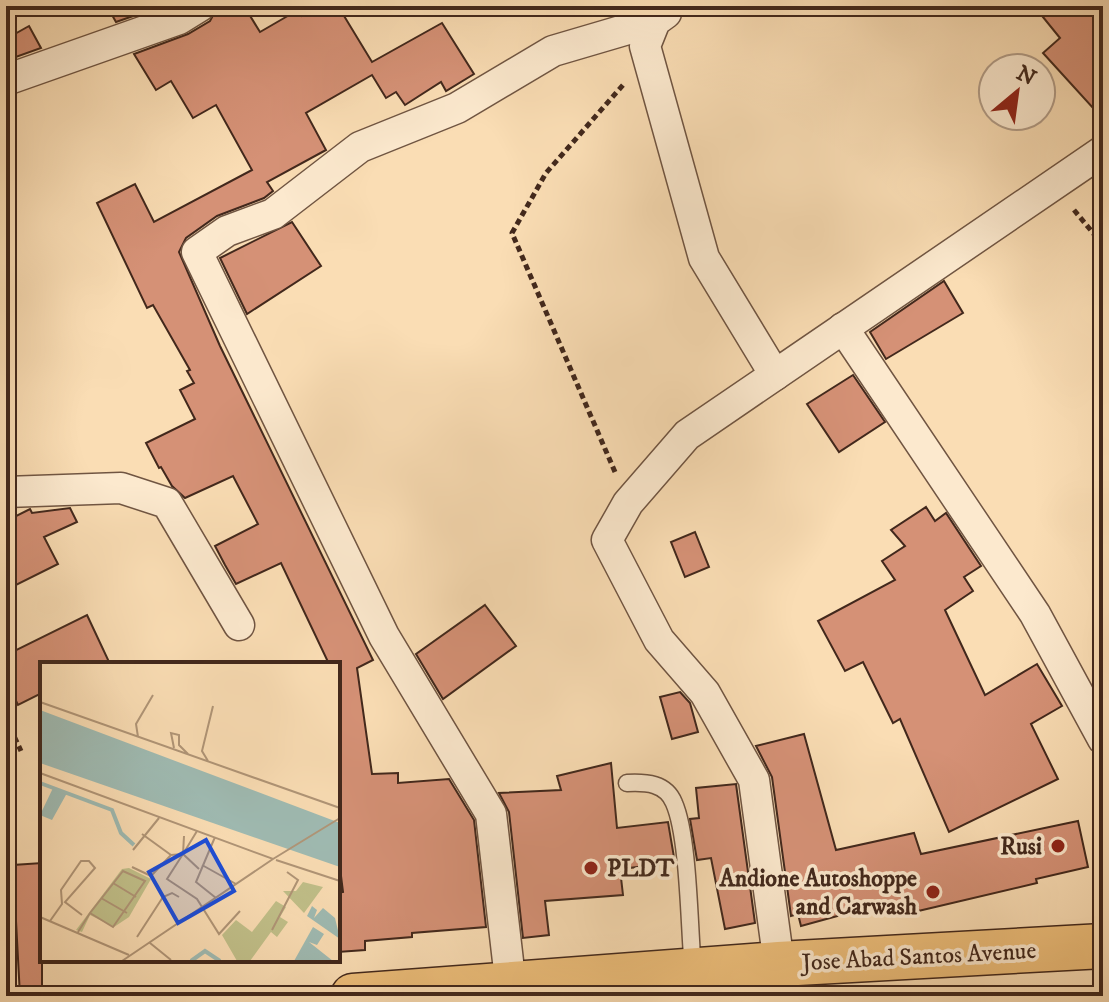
<svg xmlns="http://www.w3.org/2000/svg" width="1109" height="1002" font-family="'IM FELL DW Pica',serif">
<rect width="100%" height="100%" fill="#faddb4"/>
<filter id="stains"><feTurbulence type="fractalNoise" baseFrequency=".0025" numOctaves="4"/><feColorMatrix values="0 0 0 0 .2 0 0 0 0 .09 0 0 0 0 .02 0 0 0 .5 -.17"/></filter>
<radialGradient id="worn" r=".72"><stop offset=".6" stop-color="#630" stop-opacity="0"/><stop offset="1" stop-color="#630" stop-opacity=".3"/></radialGradient>
<g fill="#d59176" stroke="#42281c" stroke-width="2">
<polygon points="107,6 162,6 116,22"/>
<polygon points="218,6 244,6 260,32 298,10 302,16 319,6 338,6 372,62 442,23 474,74 446,91 441,82 405,105 396,92 386,98 372,75 306,113 326,150 267,182 273,191 264,198 217,216 186,238 179,252 220,346 373,660 357,668 372,774 398,773 398,783 449,779 474,820 486,927 412,933 412,937 365,941 365,950 338,952 338,893 343,892 338,852 338,664 329,664 281,563 236,584 225,565 215,546 258,524 233,476 185,498 172,486 161,467 159,468 146,443 195,419 180,390 194,383 187,371 190,370 153,305 147,308 97,203 135,184 154,222 252,170 216,105 193,118 171,81 156,90 134,54 188,34 210,21"/>
<polygon points="1034,6 1091,6 1103,19 1103,119 1043,53 1060,38"/>
<polygon points="29,26 41,48 13,58 6,39"/>
<polygon points="292,222 321,266 247,314 220,258"/>
<polygon points="944,281 963,313 886,359 870,332"/>
<polygon points="853,375 885,422 839,452 807,404"/>
<polygon points="926,507 935,521 946,513 981,566 964,577 973,591 945,610 985,695 1037,664 1062,706 1031,724 1058,779 949,832 900,719 893,723 863,662 845,671 818,621 895,580 882,561 905,546 891,530"/>
<polygon points="70,508 77,522 44,537 58,564 6,590 6,521 30,509 32,513"/>
<polygon points="695,532 709,567 685,577 671,542"/>
<polygon points="485,605 516,646 443,699 416,654"/>
<polygon points="87,615 110,664 42,664 42,693 18,705 6,680 6,655"/>
<polygon points="680,692 690,703 698,732 672,739 660,697"/>
<polygon points="804,734 836,850 914,833 921,854 1078,821 1088,867 1036,879 1037,883 914,912 912,902 864,912 863,909 801,926 798,914 791,916 772,777 756,746"/>
<polygon points="611,763 617,828 668,822 675,863 620,869 623,895 545,901 549,935 523,938 509,812 499,793 561,790 557,776"/>
<polygon points="736,784 755,923 725,929 711,858 697,860 690,819 699,818 696,788"/>
<polygon points="42,863 42,996 20,996 13,865"/>
</g>
<g fill="none" stroke-linecap="round" stroke-linejoin="round">
<defs>
<path id="lane" d="M627 783C646 782 666 783 674 803 689 837 689 928 693 969"/>
<g id="street">
<polyline points="666,13 655,21 645,46 704,258 775,375"/>
<polyline points="6,80 179,19 200,6"/>
<polyline points="843,328 1035,614 1103,739"/>
<polyline points="6,492 121,488 167,503 239,625"/>
<polyline points="779,964 754,780 705,693 659,640 607,540 628,503 687,435 1103,151"/>
<polyline points="512,996 491,814 384,636 197,252 227,231 273,214 360,147 457,108 553,51 655,21 662,6"/>
</g>
<polyline id="primary" points="353,996 779,964 1103,946"/>
</defs>
<use href="#lane" stroke="#705542" stroke-width="19"/>
<use href="#street" stroke="#705542" stroke-width="33"/>
<use href="#primary" stroke="#42281c" stroke-width="47"/>
<g stroke="#42281c" stroke-width="5" stroke-dasharray="6 4" stroke-linecap="butt">
<polyline points="1074,210 1103,245"/>
<polyline points="6,360 8,360"/>
<polyline points="615,472 512,233 546,173 623,85"/>
<polyline points="6,719 21,751"/>
</g>
<use href="#lane" stroke="#fce9ce" stroke-width="16"/>
<use href="#street" stroke="#fce9ce" stroke-width="30"/>
<use href="#primary" stroke="#edbe7a" stroke-width="44"/>
</g>
<g fill="#8f2418" stroke="#fce9ce" stroke-width="3">
<circle cx="1058" cy="846" r="8"/>
<circle cx="591" cy="868" r="8"/>
<circle cx="933" cy="892" r="8"/>
</g>
<g text-anchor="middle" stroke-width="7" stroke-linejoin="round" paint-order="stroke">
<g font-size="24" font-weight="bold" fill="#42281c" stroke="#fce9ce" text-anchor="end">
<text x="1042" y="854">Rusi</text>
<text x="607" y="876" text-anchor="start">PLDT</text>
<text x="917" y="886">Andione Autoshoppe<tspan x="917" dy="28">and Carwash</tspan></text>
</g>
<g font-size="24" fill="#42281c" stroke="#fce9ce">
<text transform="translate(919 956) rotate(-3)" y="8">Jose Abad Santos Avenue</text>
</g>
</g>
<g transform="translate(40 662)">
<rect width="300" height="300" fill="#faddb4"/>
<path d="M89 206 111 217 89 255 74 265 50 253 42 270 36 268 82 207ZM263 220 283 225 264 251 243 229H256ZM236 239 246 245 240 255 248 260 237 275 231 270 210 299H197L182 273 196 258 212 270Z" fill="#c1c08a"/>
<path d="M0 48 300 161V205L0 101ZM13 126 27 131 12 158 0 153ZM272 244 277 248 274 256 283 246 295 256 300 277 267 254ZM273 265 284 272 277 283 269 280 293 299H254Z" fill="#9fbbb3"/>
<path fill="none" stroke="#9fbbb3" stroke-width="4" d="M0 121 72 148 81 171 94 183M151 299 165 289 180 299"/>
<path fill="none" stroke="#b09577" stroke-width="2" d="M0 40 300 146M98 75 96 62 113 33M134 86 131 71 139 73V83L148 92M168 99 162 89 173 44M0 111 233 197 300 156M157 169 143 192 159 207M102 172 131 193 143 192M144 174 143 192 127 217 157 237 179 272 200 249M175 175 156 220 176 236M93 188 119 156M236 198 300 219M162 203 196 222M92 205 111 214 131 193M73 221 96 235M61 236 87 251M0 255 89 293M10 259 22 242 21 228 41 199H49L55 206 25 240 42 253M232 268 258 218 247 210M38 270 50 251 83 209 105 219 73 265 50 251M97 275 123 235 132 231 139 235M110 281 131 298M82 299 233 197"/>
<path fill="#1d4ed8" fill-opacity="0.15" stroke="#1d4ed8" stroke-width="4" d="M166 178 194 229 138 261 109 210Z"/>
<rect width="300" height="300" fill="none" stroke="#42281c" stroke-width="4"/>
</g>
<rect width="1109" height="1002" fill="none" stroke="#faddb4" stroke-width="32"/>
<rect x="8" y="8" width="1093" height="986" fill="none" stroke="#42281c" stroke-width="4"/>
<rect x="16" y="16" width="1077" height="970" fill="none" stroke="#42281c" stroke-width="2"/>
<g transform="translate(1017 92) rotate(29)"><circle r="38" fill="#fce9ce" stroke="#b29c87" stroke-width="2"/>
<path d="M0-6L14 30L0 20L-14 30Z" fill="#8f2418"/>
<text y="-12" font-size="22" font-weight="bold" text-anchor="middle" fill="#42281c">N</text>
</g>
<rect width="100%" height="100%" filter="url(#stains)"/>
<rect width="100%" height="100%" fill="url(#worn)"/>
</svg>
